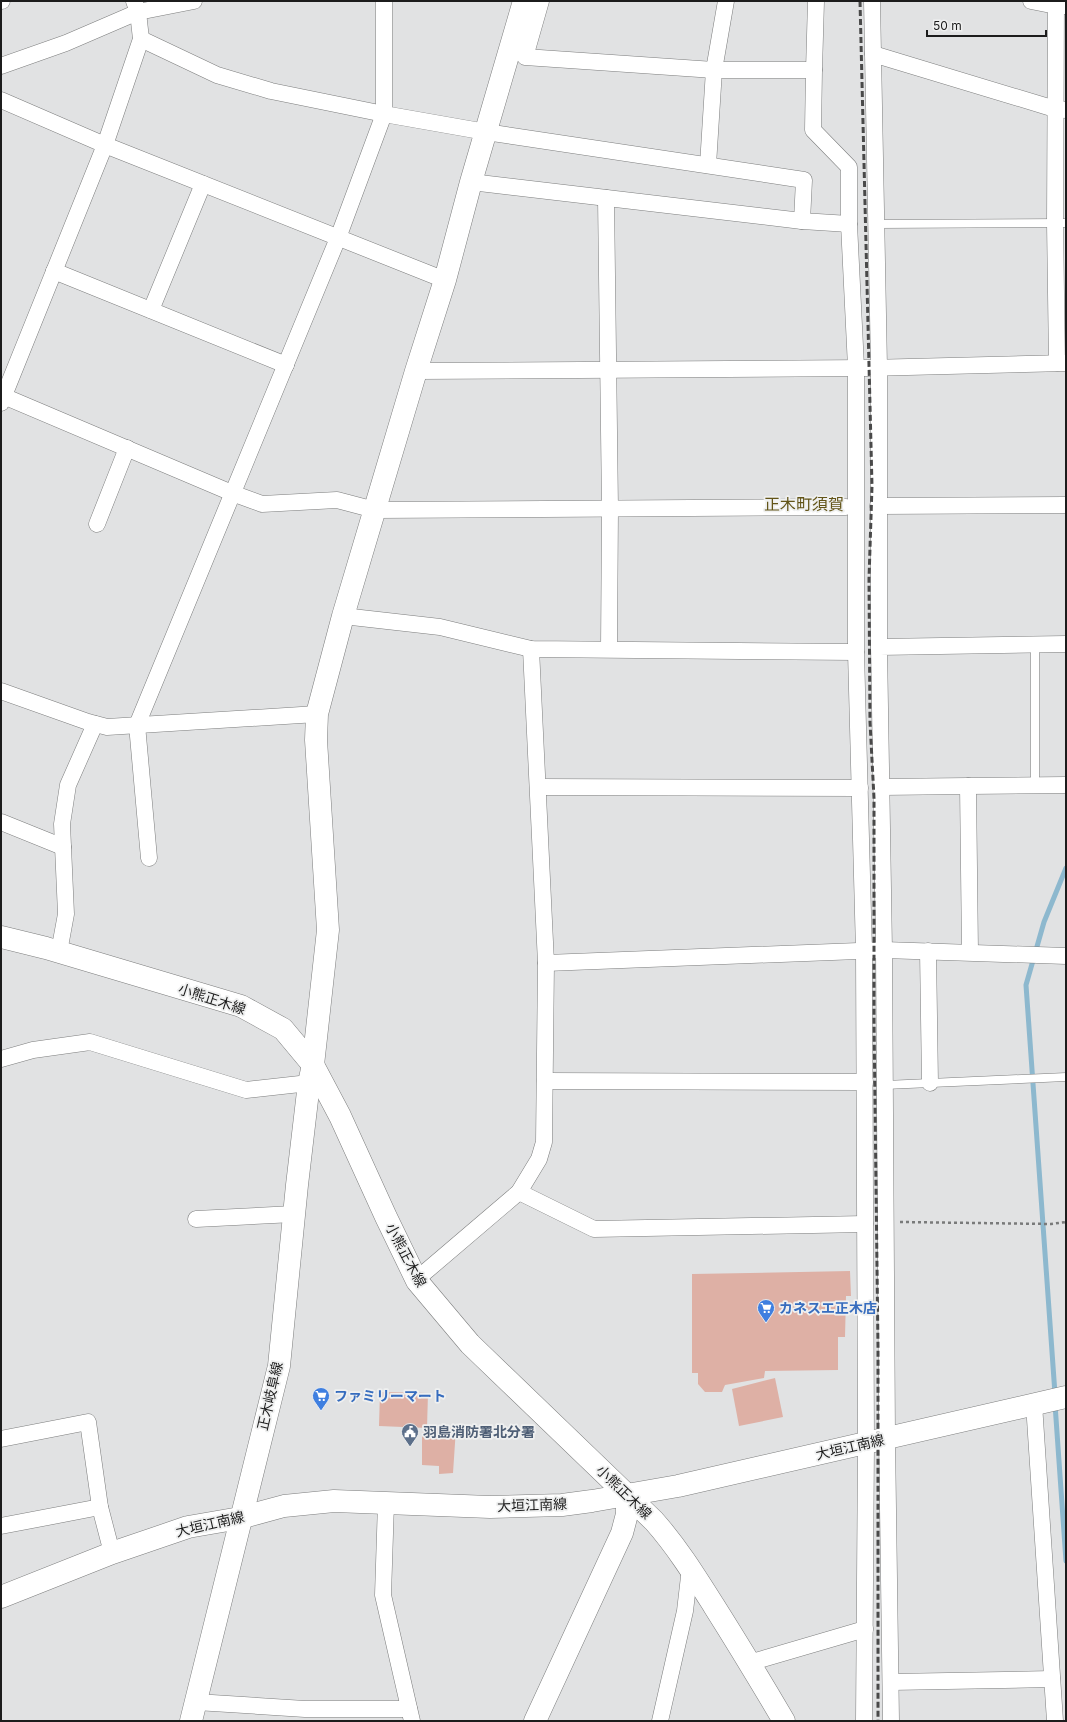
<svg xmlns="http://www.w3.org/2000/svg" width="1067" height="1722" font-family="Inter,'Noto Sans JP',sans-serif">
<rect width="100%" height="100%" fill="#e1e2e3"/>
<g fill="none" stroke-linecap="round" stroke-linejoin="round">
<g stroke="#8db8ce" stroke-width="5">
<polyline points="1055,1394 1026,985 1044,922 1066,868"/>
<polyline points="1055,1404 1066,1561"/>
</g>
</g>
<g fill="#deb0a5">
<polygon points="850,1271 851,1296 846,1296 845,1337 838,1337 838,1370 765,1371 764,1378 725,1385 722,1392 705,1392 698,1384 698,1373 692,1373 692,1274"/>
<polygon points="775,1378 783,1417 739,1426 732,1389"/>
<polygon points="380,1392 428,1393 427,1428 379,1426"/>
<polygon points="429,1428 456,1428 453,1473 439,1474 439,1466 422,1465 422,1433"/>
</g>
<g fill="none" stroke-linecap="round" stroke-linejoin="round">
<defs>
<g id="lane">
<polyline points="877,224 1066,223"/>
<polyline points="1035,644 1035,785"/>
<polyline points="885,1085 1066,1077"/>
</g>
<g id="street">
<polyline points="1,1 2,1"/>
<polyline points="872,1 873,54"/>
<polyline points="1031,1 1056,6"/>
<polyline points="141,39 217,75 271,91 384,114 486,132 804,180 802,221 849,224 849,167 813,130 814,70 714,70 525,57 541,1"/>
<polyline points="1,66 66,43 138,12 194,1"/>
<polyline points="814,70 816,1"/>
<polyline points="1,100 105,145 445,280"/>
<polyline points="708,165 714,70 726,1"/>
<polyline points="471,182 802,221"/>
<polyline points="606,198 610,508 609,649"/>
<polyline points="54,271 286,365"/>
<polyline points="151,310 203,184"/>
<polyline points="1057,363 1055,223 1056,6 1066,6"/>
<polyline points="416,371 868,368 1066,363"/>
<polyline points="1,395 232,493 262,504 337,500 375,510 846,507"/>
<polyline points="1,403 105,145 141,39 138,12 134,1"/>
<polyline points="878,506 1066,505"/>
<polyline points="97,524 127,448"/>
<polyline points="343,616 440,627 531,649 856,652 856,367 849,224"/>
<polyline points="879,647 879,367 873,54 1055,109 1066,110"/>
<polyline points="856,652 864,951 866,1443 864,1721"/>
<polyline points="1,691 88,722 107,727 317,714"/>
<polyline points="968,786 1066,785"/>
<polyline points="538,787 860,788"/>
<polyline points="881,787 968,786 970,952"/>
<polyline points="1,822 63,847"/>
<polyline points="149,858 137,725 338,238 384,114 384,1"/>
<polyline points="928,951 930,1083"/>
<polyline points="59,952 66,914 62,824 68,785 95,724"/>
<polyline points="546,963 884,950 1066,956"/>
<polyline points="1,1059 33,1050 90,1042 246,1090 309,1083"/>
<polyline points="545,1081 865,1082"/>
<polyline points="519,1192 594,1229 865,1224"/>
<polyline points="196,1219 294,1214"/>
<polyline points="417,1281 424,1273 519,1192 539,1159 544,1142 546,963 531,649"/>
<polyline points="1034,1404 1055,1721"/>
<polyline points="1,1439 88,1422 100,1507 112,1553"/>
<polyline points="386,1503 383,1595 412,1721"/>
<polyline points="1,1526 100,1507"/>
<polyline points="749,1663 865,1629"/>
<polyline points="891,1682 1052,1679"/>
<polyline points="196,1702 305,1709 409,1709"/>
<polyline points="660,1721 685,1611 690,1568"/>
<polyline points="891,1721 887,1438 884,950 879,647 1066,644"/>
</g>
<g id="secondary">
<path d="M1 937 46 948 241 1006 283 1029 313 1065 340 1116 386 1217 417 1281 470 1344 654 1521C677 1547 695 1576 714 1606 738 1644 761 1682 784 1721"/>
<polyline points="1,1597 112,1553 188,1527 240,1518 284,1506 334,1501 490,1507 562,1505 592,1501 678,1486 1066,1397"/>
<polyline points="191,1721 279,1366 297,1185 309,1083 313,1065 328,930 316,740 317,714 343,616 416,371 445,280 471,182 524,1"/>
<polyline points="535,1721 622,1533 627,1514 627,1495"/>
</g>
</defs>
<use href="#lane" stroke="#7c7d7d" stroke-width="9"/>
<use href="#street" stroke="#7c7d7d" stroke-width="17"/>
<use href="#secondary" stroke="#7c7d7d" stroke-width="23"/>
<polyline stroke="#797a7a" stroke-width="2.5" stroke-dasharray="3 3" stroke-linecap="butt" points="900,1222 1051,1224 1066,1222"/>
<use href="#lane" stroke="#fff" stroke-width="8"/>
<use href="#street" stroke="#fff" stroke-width="16"/>
<use href="#secondary" stroke="#fff" stroke-width="22"/>
<polyline stroke="#494949" stroke-width="3" stroke-dasharray="6 3" stroke-linecap="butt" points="860,1 872,486 869,579 870,722 874,798 874,1021 878,1347 878,1721"/>
</g>
<defs>
<symbol id="supermarket-pin" viewBox="-11 -11 22 30"><path d="M0 17L-7.5 6A9.5 9.5 0 1 1 7.5 6Z" fill="#3f7fe0" stroke="#eff0f0"/><path d="M-6-5.5h2.5l.6 2H6L4.5 2H-2.5L-4.4-4H-6ZM-1.5 3.2a1.3 1.3 0 1 0 .1 0ZM3 3.2a1.3 1.3 0 1 0 .1 0Z" fill="#fff"/></symbol>
<symbol id="civic-pin" viewBox="-11 -11 22 30"><path d="M0 17L-7.5 6A9.5 9.5 0 1 1 7.5 6Z" fill="#5c6f8a" stroke="#eff0f0"/><path d="M-.6-6.5H3V-4.5H.6V-3L4-1V1h2V6H-6V1h2V-1L-.6-3ZM-1.2 2.5V6h2.4V2.5Z" fill="#fff"/></symbol>
</defs>
<g fill-rule="evenodd">
<use href="#supermarket-pin" x="756" y="1298" width="20" height="27"/>
<use href="#supermarket-pin" x="311" y="1386" width="20" height="27"/>
<use href="#civic-pin" x="400" y="1422" width="20" height="27"/>
</g>
<g text-anchor="middle" stroke-width="3.5" stroke-linejoin="round" paint-order="stroke">
<g font-size="14" fill="#1c1c1c" stroke="#eff0f0">
<text transform="translate(212 999) rotate(18)" y="5">小熊正木線</text>
<text transform="translate(406 1255) rotate(62)" y="5">小熊正木線</text>
<text transform="translate(270 1396) rotate(-77)" y="5">正木岐阜線</text>
<text transform="translate(850 1447) rotate(-13)" y="5">大垣江南線</text>
<text transform="translate(624 1492) rotate(44)" y="5">小熊正木線</text>
<text transform="translate(532 1505) rotate(-2)" y="5">大垣江南線</text>
<text transform="translate(210 1524) rotate(-13)" y="5">大垣江南線</text>
</g>
<g font-size="14" font-weight="bold" fill="#366cbe" stroke="#eff0f0" text-anchor="start">
<text x="779" y="1313">カネスエ正木店</text>
<text x="334" y="1401">ファミリーマート</text>
</g>
<g font-size="14" font-weight="bold" fill="#4e5e75" stroke="#eff0f0" text-anchor="start">
<text x="423" y="1437">羽島消防署北分署</text>
</g>
<g font-size="16" fill="#625418" stroke="#eff0f0">
<text x="804" y="510">正木町須賀</text>
</g>
</g>
<rect width="1067" height="1722" fill="none" stroke="#1c1c1c" stroke-width="4"/>
<path d="M927 30v6h119v-6" fill="none" stroke="#1c1c1c" stroke-width="2"/>
<text x="933" y="30" font-size="12" fill="#1c1c1c" stroke="#eff0f0" stroke-width="3" paint-order="stroke">50 m</text>
</svg>
